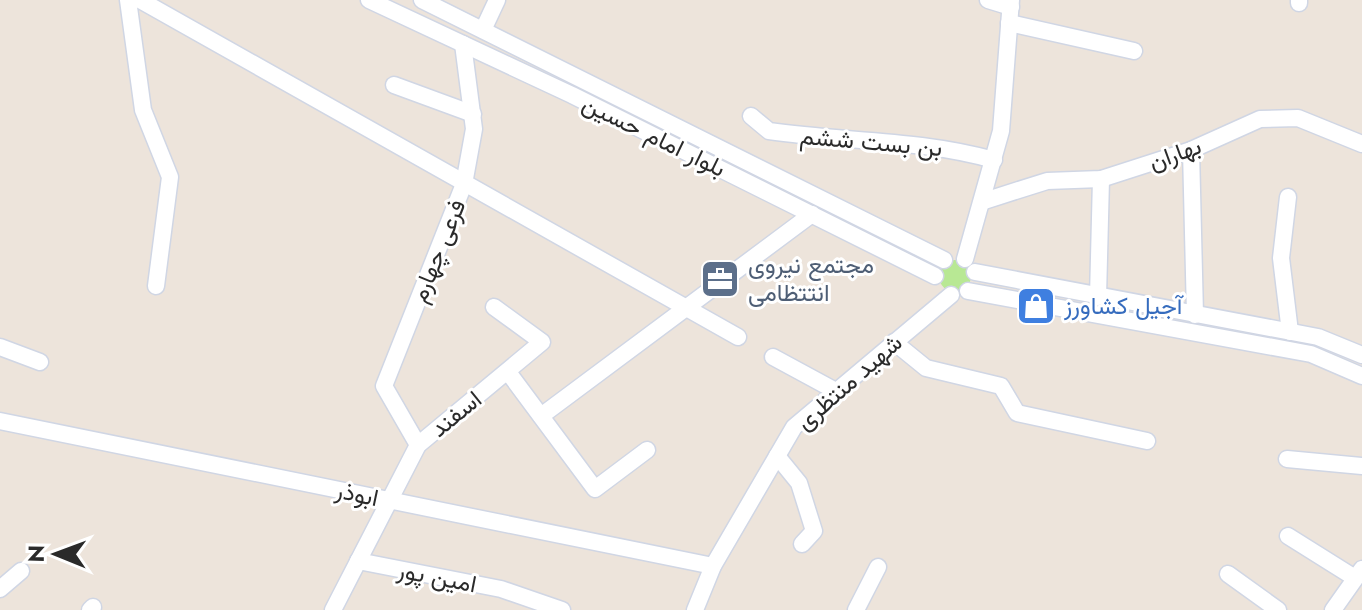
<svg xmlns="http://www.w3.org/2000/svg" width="1362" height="610" font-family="Jost,Vazirmatn,sans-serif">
<rect width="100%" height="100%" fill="#ede4db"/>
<circle fill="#b8e894" cx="955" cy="276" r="16"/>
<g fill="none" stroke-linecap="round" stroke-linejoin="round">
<defs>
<g id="minor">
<polyline points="128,0 143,110 170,177 156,286"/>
<polyline points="140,0 738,337"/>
<polyline points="369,0 572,95 935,276"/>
<polyline points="422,0 944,260"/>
<polyline points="988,0 1011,7"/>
<polyline points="1299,0 1299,3"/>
<polyline points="1009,23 1134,51"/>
<polyline points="483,30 497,0"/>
<polyline points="394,85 473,114"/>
<path d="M751 116 769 131C844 142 920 139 994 160"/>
<polyline points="1191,150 1195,315"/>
<polyline points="1288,197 1281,258 1290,332"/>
<polyline points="984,201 1047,181 1101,179 1191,150 1260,119 1298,118 1362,144"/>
<polyline points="965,259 1001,131 1011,0"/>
<polyline points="975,272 1318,337 1362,355"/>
<polyline points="968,291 1311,354 1362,376"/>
<polyline points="1098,297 1101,179"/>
<polyline points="894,342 926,368 1001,386 1017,413 1147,441"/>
<polyline points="0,347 40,362"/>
<polyline points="773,357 834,390"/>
<polyline points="508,372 595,489 647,450"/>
<polyline points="541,416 812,214"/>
<polyline points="0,421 713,566"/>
<polyline points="418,445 384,386 464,184 474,129 463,44"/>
<polyline points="777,456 799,483 814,531 802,544"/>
<polyline points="1287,459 1362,466"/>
<polyline points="1288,536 1355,578"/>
<polyline points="358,561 501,589 562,610"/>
<polyline points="1228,574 1278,610"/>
<polyline points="0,589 21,571"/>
<polyline points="90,610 93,607"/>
<polyline points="333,610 418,445 542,342 494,307"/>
<polyline points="695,610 713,566 794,427 951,295"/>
<polyline points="856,610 878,567"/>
<polyline points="1333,610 1362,569"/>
</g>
</defs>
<use href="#minor" stroke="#d0d6e4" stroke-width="19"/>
<use href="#minor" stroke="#fff" stroke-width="16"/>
</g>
<defs>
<symbol id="office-square" viewBox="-11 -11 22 22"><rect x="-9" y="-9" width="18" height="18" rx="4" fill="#5c6f8a" stroke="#fff"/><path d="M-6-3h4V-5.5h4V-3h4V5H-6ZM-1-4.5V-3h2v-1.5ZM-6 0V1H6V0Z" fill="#fff"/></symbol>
<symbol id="shop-square" viewBox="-11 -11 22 22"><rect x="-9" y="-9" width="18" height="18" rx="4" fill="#3f7fe0" stroke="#fff"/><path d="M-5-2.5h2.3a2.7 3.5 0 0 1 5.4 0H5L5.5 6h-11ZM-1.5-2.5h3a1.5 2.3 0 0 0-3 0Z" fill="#fff"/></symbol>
</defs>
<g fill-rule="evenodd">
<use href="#office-square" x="698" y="257" width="44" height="44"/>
<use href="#shop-square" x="1014" y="284" width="44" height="44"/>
</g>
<g text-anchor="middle" stroke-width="6" stroke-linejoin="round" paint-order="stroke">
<g font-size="24" fill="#2a2a2a" stroke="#fff">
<text transform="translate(654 136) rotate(26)" y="8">بلوار امام حسین</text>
<text transform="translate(871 142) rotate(5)" y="8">بن بست ششم</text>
<text transform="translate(1175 154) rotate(-20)" y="8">بهاران</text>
<text transform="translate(438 251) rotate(-68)" y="8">فرعی چهارم</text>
<text transform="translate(849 382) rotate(-41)" y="8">شهید منتظری</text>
<text transform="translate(456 414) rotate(-39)" y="8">اسفند</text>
<text transform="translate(357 494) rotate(12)" y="8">ابوذر</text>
<text transform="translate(437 577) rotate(11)" y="8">امین پور</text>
</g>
<g font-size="24" fill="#4e5e75" stroke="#fff" text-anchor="start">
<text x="748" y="273">مجتمع نیروی<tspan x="748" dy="28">انتتظامی</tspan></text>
</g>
<g font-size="24" fill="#366cbe" stroke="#fff" text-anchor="start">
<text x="1064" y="314">آجیل کشاورز</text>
</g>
</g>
<g transform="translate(56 554) rotate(271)" stroke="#ffffff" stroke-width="6" paint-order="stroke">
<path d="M0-6L14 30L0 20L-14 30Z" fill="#2a2a2a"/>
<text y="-12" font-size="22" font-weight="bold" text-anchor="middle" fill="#2a2a2a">N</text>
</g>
</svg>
